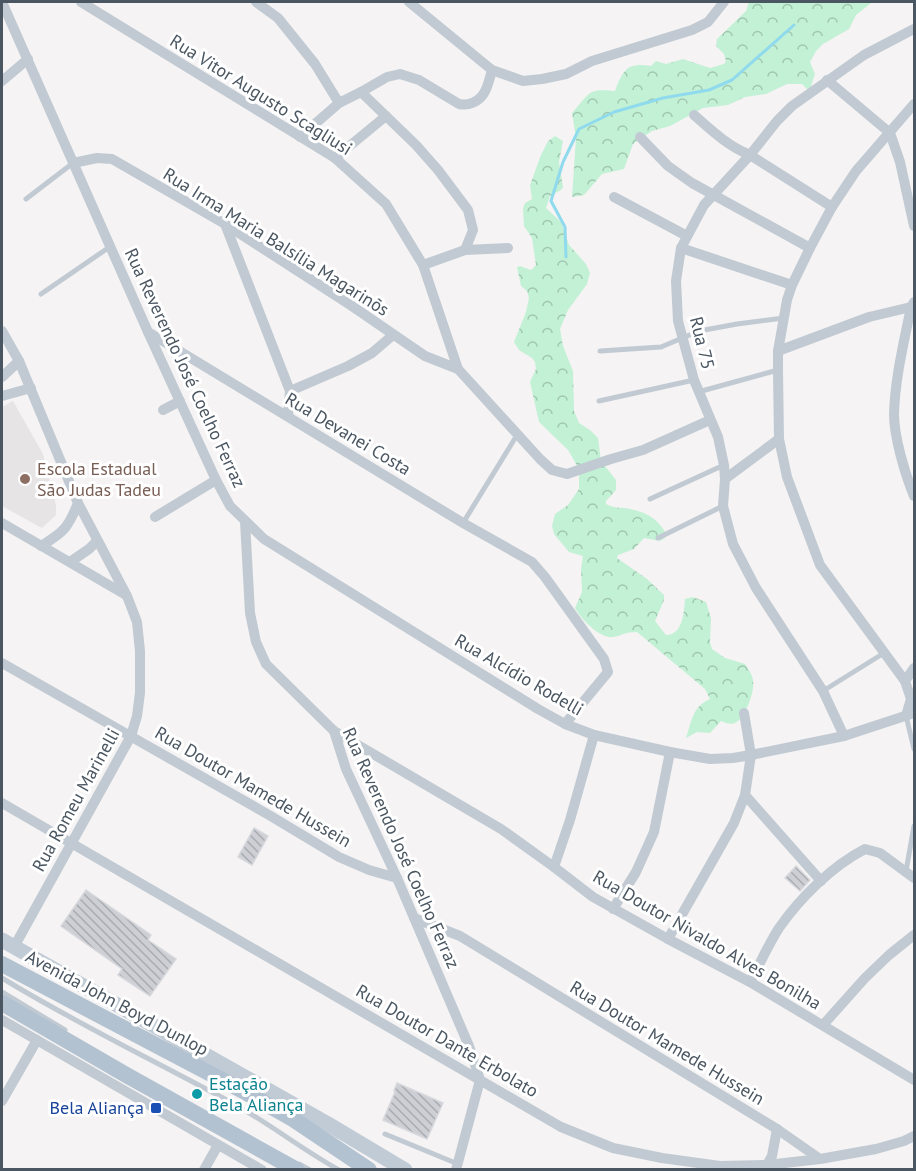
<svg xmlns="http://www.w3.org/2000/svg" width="916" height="1171" font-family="'PT Sans',sans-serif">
<defs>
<pattern id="forest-crowns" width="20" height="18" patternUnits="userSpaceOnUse" patternTransform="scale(1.5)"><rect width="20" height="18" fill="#c3f1d5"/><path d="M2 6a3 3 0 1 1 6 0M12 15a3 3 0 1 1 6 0" fill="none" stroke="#a0c6b0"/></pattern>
<pattern id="building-back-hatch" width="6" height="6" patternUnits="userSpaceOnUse" patternTransform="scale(1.5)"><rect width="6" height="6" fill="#cdcfd5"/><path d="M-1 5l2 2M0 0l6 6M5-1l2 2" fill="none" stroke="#a8abb0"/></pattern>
</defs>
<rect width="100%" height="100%" fill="#f5f3f3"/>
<polygon fill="#e6e4e5" points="13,401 43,454 56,505 56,515 42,528 2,506 2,407"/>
<g fill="url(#forest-crowns)">
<path d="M749 2H875L871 3 856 15 849 29 823 44 816 51 810 62 815 74 810 89 808 90 802 84H787L766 94 745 97 728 105 703 108 670 126 652 131 633 144 624 169 602 174 584 195 572 197 576 138 572 113C590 93 587 88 615 91 623 70 627 62 651 66L656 61 666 64 683 59 710 68 724 64 726 61 724 54 716 46 717 39 746 11Z"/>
<path d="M555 136 563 141 559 162 563 187 561 190 550 196 546 208 561 222 569 245 586 264 590 273 587 284 568 310 560 329 563 346 573 371 574 411 579 423 590 430 598 438 601 461 616 480V490L606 501V504C614 509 622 507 630 509 648 513 656 518 666 533L665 538 660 541 644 538 634 549 618 555 617 558 647 579 664 595V600L655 621 666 635C683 635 684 612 685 599L693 597 706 602 711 618 710 642 712 649 725 658 745 664C748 669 753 675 753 681 755 691 745 719 735 723 730 725 726 723 721 721L710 733 697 732 686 738C692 721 692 707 710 699L705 689 637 632C624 632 624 635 613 637 600 639 581 619 575 608L582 592 581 569 583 556 569 552 554 534 552 526 555 514 568 505 579 489V469L568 450 539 422 530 382 536 369 535 362 532 358 519 350 514 342 526 312 529 298 527 291 521 286 517 267 520 266 531 270 536 265 532 238 524 226 523 208 525 203 532 199 530 185 541 155 548 141Z"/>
</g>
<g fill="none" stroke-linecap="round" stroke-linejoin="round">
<polyline stroke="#90daee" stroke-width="3" points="566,257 565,227 551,201 563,162 579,129 614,112 663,98 709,90 732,80 794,25"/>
</g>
<g fill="url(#building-back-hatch)" stroke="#d7d9de" stroke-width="1.5">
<polygon points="254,828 268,836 252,865 238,857"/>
<polygon points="796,866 810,880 800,891 785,878"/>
<polygon points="86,890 151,935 148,940 176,959 150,996 118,975 122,969 61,926"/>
<polygon points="397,1083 443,1103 427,1139 383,1120 395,1092 394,1091"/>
</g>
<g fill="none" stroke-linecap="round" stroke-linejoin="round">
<g stroke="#c1cad2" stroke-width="5">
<polyline points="26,199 73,163"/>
<polyline points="41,294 111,246"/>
<polyline points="600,351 661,347 699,331 737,324 784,318"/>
<polyline points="698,392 778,370"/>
<polyline points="599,401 694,380"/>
<polyline points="650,499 724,465"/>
<polyline points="463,523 517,435"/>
<polyline points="658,538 723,506"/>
<polyline points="823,691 884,653"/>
<polyline points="906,716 914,749"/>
<polyline points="906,871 914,826"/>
<path d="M2 978C77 1024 157 1062 234 1104 270 1124 303 1150 339 1170"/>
<polyline points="2,992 65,1030"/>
<polyline points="385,1134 458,1164"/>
<polyline points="299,1164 310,1170"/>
</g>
<g stroke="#c1cad2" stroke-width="10">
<polyline points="2,2 148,332 216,480 230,506 264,539 538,709 565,724 594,735 670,752 710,759 733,758 751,755 844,736 914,713"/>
<polyline points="81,2 335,158 386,204 423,265 458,369 540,459 552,470 567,474 611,459 643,450 710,420"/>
<polyline points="256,2 278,18 315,64 339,103"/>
<polyline points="409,2 492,70 523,81 542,79 566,74 592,61 692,30 708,22 724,2"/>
<polyline points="827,80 890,133"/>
<polyline points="2,81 28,59"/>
<polyline points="361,92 416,145 438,170 468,210 473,230 465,250 423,265"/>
<path d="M694 115C712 131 728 146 750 155L832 207"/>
<polyline points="890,133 900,162 914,226"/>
<path d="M300 137 339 103 361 92 387 77 400 74 419 80 459 104C468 106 479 102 484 93 488 87 490 77 492 70"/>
<polyline points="640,137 668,166 692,183 810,248"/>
<polyline points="335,158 386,116"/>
<polyline points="73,163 97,158 112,159 225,224 352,306 425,356 458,369"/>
<polyline points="614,197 687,236"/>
<polyline points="225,224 290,391 288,416"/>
<polyline points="681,248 792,285"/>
<polyline points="465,250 508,248"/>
<path d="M914 302 911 307C904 342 895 378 894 414 894 437 905 474 914 496"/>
<polyline points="2,331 19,361 78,503 127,596 137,622 140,651 140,693 137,716 131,736 14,947"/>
<polyline points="148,332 463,523 532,562 545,577 604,659 608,672 565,724"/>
<polyline points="778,351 869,317 911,307"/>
<polyline points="2,377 19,361"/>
<polyline points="290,391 348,366 372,353 393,335"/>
<polyline points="2,396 31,388"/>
<polyline points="163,410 180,401"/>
<polyline points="725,479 779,439"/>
<polyline points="155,517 216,480"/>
<polyline points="245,521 250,613 256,642 266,664 334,731 346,769 397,878 469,1046 480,1080 456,1170"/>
<polyline points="2,523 126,595"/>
<path d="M41 546C64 532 68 528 78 503"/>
<polyline points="70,562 89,549 97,541"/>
<polyline points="2,663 269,815 339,857 369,870 397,878"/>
<polyline points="905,681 820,565 787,477 779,439 778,370 778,351 787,300 792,285 810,248 832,207 856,171 914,104"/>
<polyline points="906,716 911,699 905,681 914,668"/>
<polyline points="334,731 501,829 554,867 593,897 668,939 750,982 914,1080"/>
<polyline points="844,736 823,691 756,588 733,544 723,506 725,479 724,465 718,437 694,380 678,321 676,281 681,248 704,205 750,155 777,121 792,106 864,55 914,29"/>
<polyline points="745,795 821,881"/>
<polyline points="2,803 561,1127 613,1148 662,1158 720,1166 767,1165 820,1159 876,1149 904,1141 914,1136"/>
<polyline points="554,867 570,820 594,735"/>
<polyline points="613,909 636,872 654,832 670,752"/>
<polyline points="414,918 460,936 777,1129 820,1159"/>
<polyline points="668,939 734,823 745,795 751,755 744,713"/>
<path d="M750 982C760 964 768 945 779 928 800 898 832 866 865 849L880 853 914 878"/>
<polyline points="2,1020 262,1170"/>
<polyline points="823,1025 865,978 889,955 914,935"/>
<polyline points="2,1101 37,1040"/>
<polyline points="767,1165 772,1156 777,1129"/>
<polyline points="204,1170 218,1145"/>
</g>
<polyline stroke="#c1cbd6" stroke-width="15" points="2,940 328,1124 405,1170"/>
<g stroke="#b3c2d1" stroke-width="16">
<polyline points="2,964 245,1092 293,1119 369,1170"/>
<polyline points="2,1003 128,1076 297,1170"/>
</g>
</g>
<circle fill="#8d6e63" stroke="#fff" stroke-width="2" cx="25" cy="479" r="6"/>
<circle fill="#0f9aa8" stroke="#fff" stroke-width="2" cx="197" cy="1094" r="6"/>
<rect fill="#1a4fb4" stroke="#fff" stroke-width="2" x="150" y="1102" width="12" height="12" rx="3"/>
<g text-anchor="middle" stroke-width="6" stroke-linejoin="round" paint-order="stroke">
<g font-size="18" fill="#4a5661" stroke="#fff">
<text transform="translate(261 95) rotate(32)" y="6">Rua Vitor Augusto Scagliusi</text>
<text transform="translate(276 242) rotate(32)" y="6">Rua Irma Maria Balsília Magarinõs</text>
<text transform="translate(702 343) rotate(76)" y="6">Rua 75</text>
<text transform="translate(185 368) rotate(65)" y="6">Rua Reverendo José Coelho Ferraz</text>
<text transform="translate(348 434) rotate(31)" y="6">Rua Devanei Costa</text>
<text transform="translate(519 675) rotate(30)" y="6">Rua Alcídio Rodelli</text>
<text transform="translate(253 787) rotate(30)" y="6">Rua Doutor Mamede Hussein</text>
<text transform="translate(76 800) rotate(-61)" y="6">Rua Romeu Marinelli</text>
<text transform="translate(401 848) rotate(66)" y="6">Rua Reverendo José Coelho Ferraz</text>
<text transform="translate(707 940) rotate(30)" y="6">Rua Doutor Nivaldo Alves Bonilha</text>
<text transform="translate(117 1003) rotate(28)" y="6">Avenida John Boyd Dunlop</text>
<text transform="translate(447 1041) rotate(30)" y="6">Rua Doutor Dante Erbolato</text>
<text transform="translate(667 1043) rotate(31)" y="6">Rua Doutor Mamede Hussein</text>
</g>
<g font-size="18" fill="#785e54" stroke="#fff" text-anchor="start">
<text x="37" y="475">Escola Estadual<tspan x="37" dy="21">São Judas Tadeu</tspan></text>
</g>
<g font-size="18" fill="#0d838f" stroke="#fff" text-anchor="start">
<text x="209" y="1090">Estação<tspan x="209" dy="21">Bela Aliança</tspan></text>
</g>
<g font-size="18" fill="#164399" stroke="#fff" text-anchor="end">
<text x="144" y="1114">Bela Aliança</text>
</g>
</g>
<rect width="916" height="1171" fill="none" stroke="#4a5661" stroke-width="6"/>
</svg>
